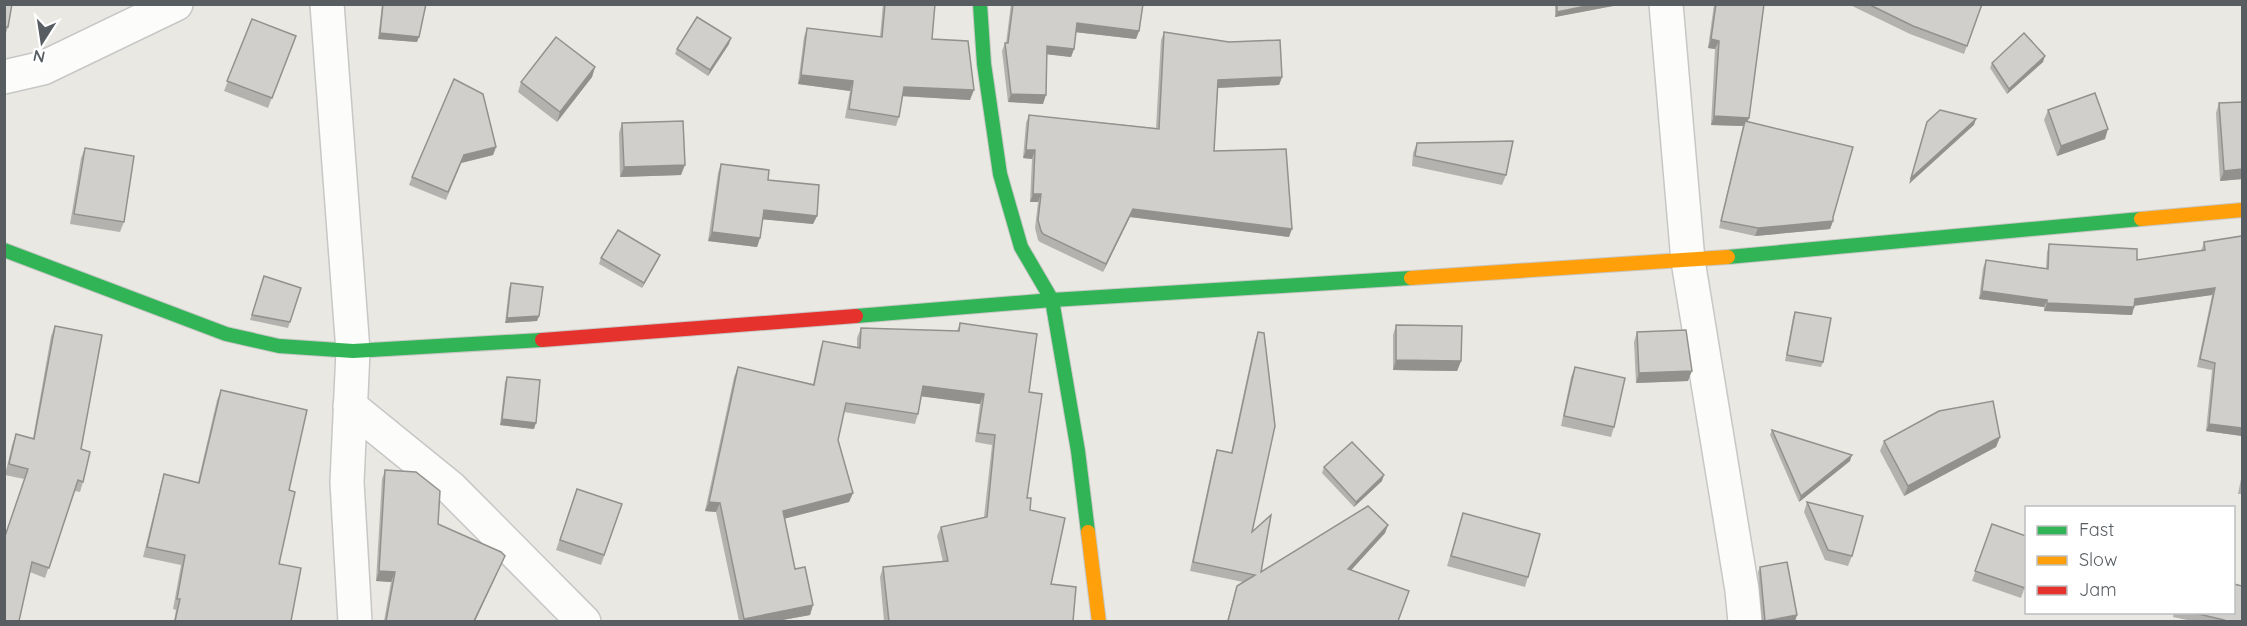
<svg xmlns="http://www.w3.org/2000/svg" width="2247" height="626" font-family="Quicksand,sans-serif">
<rect width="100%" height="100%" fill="#eae8e2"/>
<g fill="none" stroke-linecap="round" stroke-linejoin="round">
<defs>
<g id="street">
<polyline points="327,4 353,351 347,482 355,622"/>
<polyline points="1666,4 1688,261 1742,590 1745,622"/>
<polyline points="4,77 43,68 176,4"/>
<polyline points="350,406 451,488 584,622"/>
</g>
<g id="fast">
<polyline points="980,4 984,64 1000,174 1021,247 1052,300 1078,451 1088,532"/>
<polyline points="4,250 226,334 279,346 353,351 542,340"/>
<polyline points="1728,257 2141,219"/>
<polyline points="856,316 1052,300 1411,278"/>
</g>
<g id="slow">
<polyline points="2141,219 2242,210"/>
<polyline points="1411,278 1728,257"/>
<polyline points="1088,532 1099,622"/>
</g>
<polyline id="jam" points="542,340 856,316"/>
</defs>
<use href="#street" stroke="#c7c7c7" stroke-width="36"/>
<use href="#fast" stroke="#c7c7c6" stroke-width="16"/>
<use href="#slow" stroke="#c7c7c6" stroke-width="16"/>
<use href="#jam" stroke="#c7c7c6" stroke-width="16"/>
<use href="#street" stroke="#fcfcfb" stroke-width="33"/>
<use href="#fast" stroke="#30b455" stroke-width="14"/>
<use href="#slow" stroke="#ff9f0a" stroke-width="14"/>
<use href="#jam" stroke="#e5322d" stroke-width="14"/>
</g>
<g fill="#b3b2af">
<polygon points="4,4 8,27 6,33 4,33"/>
<polygon points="382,4 426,4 417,42 378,39"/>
<polygon points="883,4 935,4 932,39 970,100 902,96 899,117 896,126 845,118 850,91 798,84 804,37 807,28 880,37"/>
<polygon points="1011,4 1143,4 1139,31 1136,39 1076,32 1074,49 1071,57 1047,54 1043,104 1008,102 1002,51 1005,43 1006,43"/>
<polygon points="1555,4 1614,4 1613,6 1555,17"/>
<polygon points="1714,4 1764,4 1749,118 1747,121 1833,217 1833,221 1830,229 1755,236 1719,228 1743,126 1711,125 1715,49 1708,48"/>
<polygon points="1848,4 1982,4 1964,54 1910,34"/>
<polygon points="252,19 296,36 268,108 224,91"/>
<polygon points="1164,32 1282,77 1279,85 1218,88 1214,151 1289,237 1130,217 1103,272 1040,242 1038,240 1035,228 1038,202 1030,202 1032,159 1023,158 1026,123 1029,115 1156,128 1161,40"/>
<polygon points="729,44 708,76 675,54 677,49"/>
<polygon points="2043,62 2007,94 1990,68 1992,63"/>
<polygon points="595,67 592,77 557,122 518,92 521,82"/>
<polygon points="2242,102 2242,179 2220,181 2216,113 2219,103"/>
<polygon points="2048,110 2105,139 2057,156 2044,120"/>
<polygon points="622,123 681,175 620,177 619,133"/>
<polygon points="1417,143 1506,175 1502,185 1412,166 1413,153"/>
<polygon points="496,147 493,155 461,163 446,200 409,185 412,177"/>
<polygon points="85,148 124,222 120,232 70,224 81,158"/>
<polygon points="721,164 768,180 817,216 813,224 762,219 760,238 757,247 708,241 718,173"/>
<polygon points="2242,236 2242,436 2206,431 2212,370 2197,367 2212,295 2134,306 2132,315 2044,311 2044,307 1979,299 1983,268 1986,260 2046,268 2047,252 2049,244 2137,260 2201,251 2204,242"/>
<polygon points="660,255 658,260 642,288 599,264 601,258"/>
<polygon points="264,276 301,288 288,328 250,320"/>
<polygon points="511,283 539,316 537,321 505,323 509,288"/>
<polygon points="1795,312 1823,362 1821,367 1785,361 1793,317"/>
<polygon points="960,323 1029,392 1027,498 1051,584 1073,621 884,621 880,577 883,567 943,562 937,536 941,527 984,517 992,445 975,442 980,404 921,396 918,414 915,424 844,412 838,440 853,493 849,502 784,519 795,569 813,605 810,615 777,621 739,621 716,512 705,511 734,377 738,367 813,384 820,350 823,341 857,347 857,338 861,328 957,331"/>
<polygon points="1396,325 1461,361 1457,371 1393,370 1393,335"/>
<polygon points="55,326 81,449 83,482 80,492 75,491 45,578 30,572 24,479 5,475 12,445 16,434 33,438 51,336"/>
<polygon points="1258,332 1252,532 1261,572 1388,525 1385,533 1351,570 1398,621 1227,621 1237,586 1243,582 1190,571 1214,459 1217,450 1231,453 1255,341"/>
<polygon points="1637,332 1688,381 1636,383 1634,342"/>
<polygon points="1575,367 1614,427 1611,437 1561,426 1571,377"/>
<polygon points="507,377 534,429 500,425 505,382"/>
<polygon points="221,390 289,490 279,564 291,621 174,621 176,610 173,609 181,565 143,557 161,484 164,474 198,482 217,400"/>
<polygon points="1772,430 1850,461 1799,502 1770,435"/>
<polygon points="2000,437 1996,447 1904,496 1880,451 1884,441"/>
<polygon points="1324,467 1382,481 1354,507 1322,473"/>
<polygon points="385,470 438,524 501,565 475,621 384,621 391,582 376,581 382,479"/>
<polygon points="2242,474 2242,494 2238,494"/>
<polygon points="577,489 622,504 601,565 556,550"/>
<polygon points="1807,502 1852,556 1848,566 1825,560 1804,512"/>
<polygon points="1463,513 1528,577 1525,587 1447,566"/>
<polygon points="1992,524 2026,584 2021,598 1972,581"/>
<polygon points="1760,567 1797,615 1795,621 1762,621 1758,572"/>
<polygon points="2174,612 2234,612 2242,621 2192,621 2173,617"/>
</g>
<g fill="#92918e">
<polygon points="1596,4 1614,4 1613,6 1555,17 1557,12"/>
<polygon points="1077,23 1139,31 1136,39 1074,32"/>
<polygon points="380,33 419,37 417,42 378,39"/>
<polygon points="731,38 729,44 708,76 710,70"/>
<polygon points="1711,39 1719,41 1715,49 1708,48"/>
<polygon points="1047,46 1074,49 1071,57 1044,54"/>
<polygon points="2045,56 2043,62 2007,94 2009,89"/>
<polygon points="595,67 592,77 557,122 560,112"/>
<polygon points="801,75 853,81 850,91 798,84"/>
<polygon points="1282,77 1279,85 1215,88 1218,80"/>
<polygon points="904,87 974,90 970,100 900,96"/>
<polygon points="1011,94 1046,95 1043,104 1008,102"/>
<polygon points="1714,116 1749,118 1746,126 1745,121 1743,126 1711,125"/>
<polygon points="1976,119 1974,125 1909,184 1911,178"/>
<polygon points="2108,129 2105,139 2057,156 2061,146"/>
<polygon points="496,147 493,155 461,163 446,200 464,155"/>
<polygon points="1026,150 1035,150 1032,159 1023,158"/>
<polygon points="685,165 681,175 620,177 624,167"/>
<polygon points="2242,169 2242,179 2220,181 2224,171"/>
<polygon points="1033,194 1041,194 1038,202 1030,202"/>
<polygon points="1133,209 1292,229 1289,237 1130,217 1103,272 1106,264"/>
<polygon points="764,210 817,216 813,224 760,219"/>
<polygon points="1833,221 1830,229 1755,236 1758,228"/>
<polygon points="712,232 760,238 757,247 708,241"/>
<polygon points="660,255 658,260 642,288 644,283"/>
<polygon points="2215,288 2212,295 2132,306 2135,299"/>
<polygon points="1982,291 2047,300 2044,307 1979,299"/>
<polygon points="2047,303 2134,307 2132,315 2044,311"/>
<polygon points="539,316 537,321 505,323 507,318"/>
<polygon points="1396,360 1461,361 1457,371 1393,370"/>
<polygon points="1692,371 1688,381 1636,383 1639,373"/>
<polygon points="923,386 984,394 980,404 919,396"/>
<polygon points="502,419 536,423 534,429 500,425"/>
<polygon points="2209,424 2242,428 2242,436 2206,431"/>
<polygon points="2000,437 1996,447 1904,496 1908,486"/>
<polygon points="1852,455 1850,461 1799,502 1801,496"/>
<polygon points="1384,475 1382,481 1354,507 1356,502"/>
<polygon points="853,493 849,502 779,520 783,511"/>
<polygon points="709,502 720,503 716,512 705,511"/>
<polygon points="1388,525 1385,533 1344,578 1348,569"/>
<polygon points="505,556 501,565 475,621 474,621"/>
<polygon points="379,571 395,572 391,582 376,581"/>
<polygon points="813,605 810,615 777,621 744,621 744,619"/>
<polygon points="1797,615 1795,621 1765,621"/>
</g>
<g fill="#d0cfcb" stroke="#92918e" stroke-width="1.5">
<polygon points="4,4 12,4 8,27 4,27"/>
<polygon points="383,4 426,4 419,37 380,33"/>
<polygon points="885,4 935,4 932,39 968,41 974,90 904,87 899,117 849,109 853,81 801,75 807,28 882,37"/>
<polygon points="1013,4 1143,4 1139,31 1077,23 1074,49 1047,46 1046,95 1011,94 1005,43 1008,43"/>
<polygon points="1557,4 1596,4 1557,12"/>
<polygon points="1716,4 1764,4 1749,118 1714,116 1719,41 1711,39"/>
<polygon points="1868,4 1982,4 1967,46 1913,26"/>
<polygon points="697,17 731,38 710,70 677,49"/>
<polygon points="252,19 296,36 272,98 227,81"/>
<polygon points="1164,32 1229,42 1280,40 1282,77 1218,80 1214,151 1286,149 1292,229 1133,209 1106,264 1043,234 1041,231 1038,220 1041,194 1033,194 1035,150 1026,150 1029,115 1159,129"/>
<polygon points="2024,33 2045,56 2009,89 1992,63"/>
<polygon points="556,37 595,67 560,112 521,82"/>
<polygon points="454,79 483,94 496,147 464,155 448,192 412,177"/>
<polygon points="2095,93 2108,129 2061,146 2048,110"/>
<polygon points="2242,102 2242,169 2224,171 2219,103"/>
<polygon points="1940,110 1976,119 1911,178 1927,122"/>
<polygon points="683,121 685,165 624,167 622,123"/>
<polygon points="1745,121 1853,147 1833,217 1833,221 1758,228 1721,221"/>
<polygon points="1513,141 1506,175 1415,156 1417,143"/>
<polygon points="85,148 134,156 124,222 74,214"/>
<polygon points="721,164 769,170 768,180 819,185 817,216 764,210 760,238 712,232"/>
<polygon points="618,230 660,255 644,283 601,258"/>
<polygon points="2242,236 2242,428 2209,424 2215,363 2200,359 2215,288 2135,299 2134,307 2047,303 2047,300 1982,291 1986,260 2048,269 2049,244 2137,249 2137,260 2205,250 2204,242"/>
<polygon points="264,276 301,288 290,322 252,315"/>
<polygon points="511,283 543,287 539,316 507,318"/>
<polygon points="1795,312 1831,318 1823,362 1787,355"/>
<polygon points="960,323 1037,334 1029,392 1042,394 1027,498 1031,498 1030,510 1065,518 1051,584 1076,587 1073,621 889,621 883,567 948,561 941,527 987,517 995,435 978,433 984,394 923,386 918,414 846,403 838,440 853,493 783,511 795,569 805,567 813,605 744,619 720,503 709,502 738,367 814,385 823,341 860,348 861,328 959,331"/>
<polygon points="1396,325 1462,326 1461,361 1396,360"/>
<polygon points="55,326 102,335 81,449 90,452 83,482 78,480 49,568 32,562 19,621 4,621 4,539 28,469 9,464 16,434 34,439"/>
<polygon points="1686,330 1692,371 1639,373 1637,332"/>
<polygon points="1258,332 1264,333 1275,426 1252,532 1271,515 1261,572 1368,506 1388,525 1348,569 1409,591 1398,621 1228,621 1237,586 1255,575 1193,562 1217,450 1232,453"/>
<polygon points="1575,367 1625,378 1614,427 1564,416"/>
<polygon points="507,377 540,380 536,423 502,419"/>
<polygon points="221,390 307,410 289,490 295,492 279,564 301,568 291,621 175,621 180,599 177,599 185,555 147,547 164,474 199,483"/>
<polygon points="1993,401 2000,437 1908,486 1884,441 1939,411"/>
<polygon points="1772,430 1852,455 1801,496"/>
<polygon points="1352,442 1384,475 1356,502 1324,467"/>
<polygon points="385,470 416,472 440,491 438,524 501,552 505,556 474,621 386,621 395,572 379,571"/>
<polygon points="577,489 622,504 604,555 560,540"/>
<polygon points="1807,502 1863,516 1852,556 1828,550"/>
<polygon points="1463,513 1540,534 1528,577 1451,556"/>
<polygon points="1992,524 2026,536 2026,584 2025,588 1975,571"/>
<polygon points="1787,562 1797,615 1765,621 1760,567"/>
<polygon points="2234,584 2242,586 2242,621 2223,621 2224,620 2190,612 2234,612"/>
</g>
<rect width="2247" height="626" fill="none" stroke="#585d62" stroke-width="12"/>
<rect x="2025" y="506" width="210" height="108" fill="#ffffff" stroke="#bcbec0" stroke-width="1.5"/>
<rect x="2037" y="526" width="30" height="9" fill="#30b455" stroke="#bcbec0" stroke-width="1.5"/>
<text x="2079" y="536" font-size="18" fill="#585d62">Fast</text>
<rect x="2037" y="556" width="30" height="9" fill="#ff9f0a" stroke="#bcbec0" stroke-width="1.5"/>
<text x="2079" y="566" font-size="18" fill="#585d62">Slow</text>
<rect x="2037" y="586" width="30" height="9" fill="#e5322d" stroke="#bcbec0" stroke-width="1.5"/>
<text x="2079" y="596" font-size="18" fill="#585d62">Jam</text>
<g transform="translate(42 42) rotate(192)" stroke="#ffffff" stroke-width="4.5" paint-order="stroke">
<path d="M0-4.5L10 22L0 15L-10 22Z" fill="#585d62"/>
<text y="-9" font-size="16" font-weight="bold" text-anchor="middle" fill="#585d62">N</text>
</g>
</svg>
